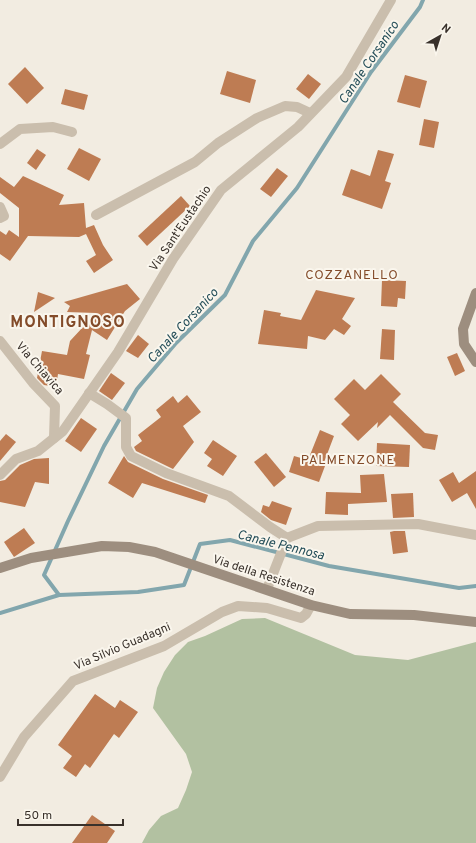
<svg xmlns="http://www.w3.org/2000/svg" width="476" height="843" font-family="Overpass,sans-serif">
<rect width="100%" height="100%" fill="#f2ece1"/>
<polygon fill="#b2c1a1" points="265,618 355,655 408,660 476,642 476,843 142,843 149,830 161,816 178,808 186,790 192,772 186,754 153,708 157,688 164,672 175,655 188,642 205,636 242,619"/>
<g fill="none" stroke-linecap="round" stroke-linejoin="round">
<g stroke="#82a6ad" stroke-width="4">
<polyline points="59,595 44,575 68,521 104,446 137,389 176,343 225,295 253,241 297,188 371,72 420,7 423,0"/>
<polyline points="0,613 59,595 138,592 184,585 200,544 230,540 329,566 459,588 476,586"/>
</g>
</g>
<g fill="#be7c53">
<polygon points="25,67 44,88 27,104 8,84"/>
<polygon points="227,71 256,80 250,103 220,94"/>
<polygon points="308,74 321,84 309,99 296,89"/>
<polygon points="405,75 427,81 420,108 397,102"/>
<polygon points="65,89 88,95 84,110 61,104"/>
<polygon points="424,119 439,122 434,148 419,145"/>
<polygon points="79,148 101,159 89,181 67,169"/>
<polygon points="37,149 46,155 36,170 27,163"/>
<polygon points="378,150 394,154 385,181 391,183 382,209 342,195 351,169 370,176"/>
<polygon points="277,168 288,176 271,197 260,189"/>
<polygon points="23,176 64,195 59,205 84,203 86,228 94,225 103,245 113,260 94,273 86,261 96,255 86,234 79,237 28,236 10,261 0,254 0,231 6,235 9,230 19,237 19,208 0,193 0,177 14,187"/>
<polygon points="181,196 190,206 147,246 138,236"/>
<polygon points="382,280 406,281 405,299 398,298 397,307 381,306"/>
<polygon points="127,284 140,299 125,311 107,340 92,330 86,354 90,355 84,379 58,374 56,387 44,385 37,378 42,351 67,355 70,341 96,313 67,312 70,306 64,302"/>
<polygon points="316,290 355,298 342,319 351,326 344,335 334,329 325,340 308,336 307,349 258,344 264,310 281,313 280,316 301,320"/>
<polygon points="38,292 55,298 34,312"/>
<polygon points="382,329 395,330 394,360 380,359"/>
<polygon points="138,335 149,344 138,358 126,351"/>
<polygon points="457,353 465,371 455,376 447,357"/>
<polygon points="111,373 125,383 112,400 99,391"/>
<polygon points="381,374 401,394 393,402 425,433 438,435 435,450 423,448 390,415 377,428 378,422 358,441 341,424 350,415 334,399 354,379 365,390"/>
<polygon points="187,395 201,412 183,426 194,442 173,469 136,451 134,447 142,441 138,435 161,417 156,410 173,396 178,403"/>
<polygon points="81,418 97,429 81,452 65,441"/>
<polygon points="320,430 334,436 323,465 325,466 319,482 289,472 294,456 308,460"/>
<polygon points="6,434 16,442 0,461 0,441"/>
<polygon points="213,440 237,456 223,476 207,466 212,459 204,453"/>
<polygon points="377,443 410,445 409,467 376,466"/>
<polygon points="266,453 286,477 274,487 254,462"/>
<polygon points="124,456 128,462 163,479 208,495 205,503 142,483 133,498 108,483"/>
<polygon points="49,458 49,484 35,482 25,507 0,502 0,481 5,480 20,465 34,459"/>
<polygon points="476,471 476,509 467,493 452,502 439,480 453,472 459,483"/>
<polygon points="384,474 387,502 348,504 348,515 325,514 326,492 361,493 360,475"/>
<polygon points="413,493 414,517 393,518 391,494"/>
<polygon points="272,501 292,508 286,525 271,520 261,512 263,505 269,507"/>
<polygon points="24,528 35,543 14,557 4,542"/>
<polygon points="394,531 405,531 408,552 393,554 390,532"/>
<polygon points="95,694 115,708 120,700 138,712 119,738 114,734 90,768 85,764 76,777 63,768 72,756 58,745"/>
<polygon points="92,815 115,831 107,843 72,843"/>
</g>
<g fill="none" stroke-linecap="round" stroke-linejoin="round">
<g stroke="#cabead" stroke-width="10">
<polyline points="0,144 20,129 53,127 72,132"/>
<polyline points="0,207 4,216 0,218"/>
<polyline points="96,215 195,162 218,143 257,118 285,106 297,107 310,113"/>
<polyline points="0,341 33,383 55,406 54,438"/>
<polyline points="89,393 107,404 126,418 126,447 131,456 166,473 229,496 270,527 287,538"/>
<polyline points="0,475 16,459 38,451 63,431 118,352 173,259 221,190 298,127 346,77 391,0"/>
<polyline points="267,589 287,538 318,526 418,524 476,535"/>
<polyline points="0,777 24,737 73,681 164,646 222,612 238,606 267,608 301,618 306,614 311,605"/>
</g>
<g stroke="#9d8e7f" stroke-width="10">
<polyline points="476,293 463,329 464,344 476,362"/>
<polyline points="0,568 31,558 102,546 129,547 155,552 311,605 350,614 414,615 476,622"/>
</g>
</g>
<g text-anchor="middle" stroke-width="4" stroke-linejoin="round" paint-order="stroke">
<g font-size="12" fill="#39312b" stroke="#faf6ed">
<text transform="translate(180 228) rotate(-56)" y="4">Via Sant'Eustachio</text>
<text transform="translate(40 368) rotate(49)" y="4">Via Chiavica</text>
<text transform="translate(264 575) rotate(18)" y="4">Via della Resistenza</text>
<text transform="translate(122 646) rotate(-23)" y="4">Via Silvio Guadagni</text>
</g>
<g font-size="13" font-style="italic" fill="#234d58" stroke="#faf6ed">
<text transform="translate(368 62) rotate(-56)" y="5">Canale Corsanico</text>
<text transform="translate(182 325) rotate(-47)" y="5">Canale Corsanico</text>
<text transform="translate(281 544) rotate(14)" y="5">Canale Pennosa</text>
</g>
<g font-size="13" letter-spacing="1" fill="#834b29" stroke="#faf6ed">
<text x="352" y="279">COZZANELLO</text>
<text x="348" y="464">PALMENZONE</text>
</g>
<g font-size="16" font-weight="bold" letter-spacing="1" fill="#834b29" stroke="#faf6ed">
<text x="68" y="327">MONTIGNOSO</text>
</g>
</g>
<g transform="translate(440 36) rotate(39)" stroke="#faf6ed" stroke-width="3" paint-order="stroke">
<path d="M0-3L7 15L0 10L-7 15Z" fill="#39312b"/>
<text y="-6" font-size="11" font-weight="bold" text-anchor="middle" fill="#39312b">N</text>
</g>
<path d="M18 819v6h105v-6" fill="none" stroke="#39312b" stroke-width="2"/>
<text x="24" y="819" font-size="12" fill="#39312b" stroke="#faf6ed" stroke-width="3" paint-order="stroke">50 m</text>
</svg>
